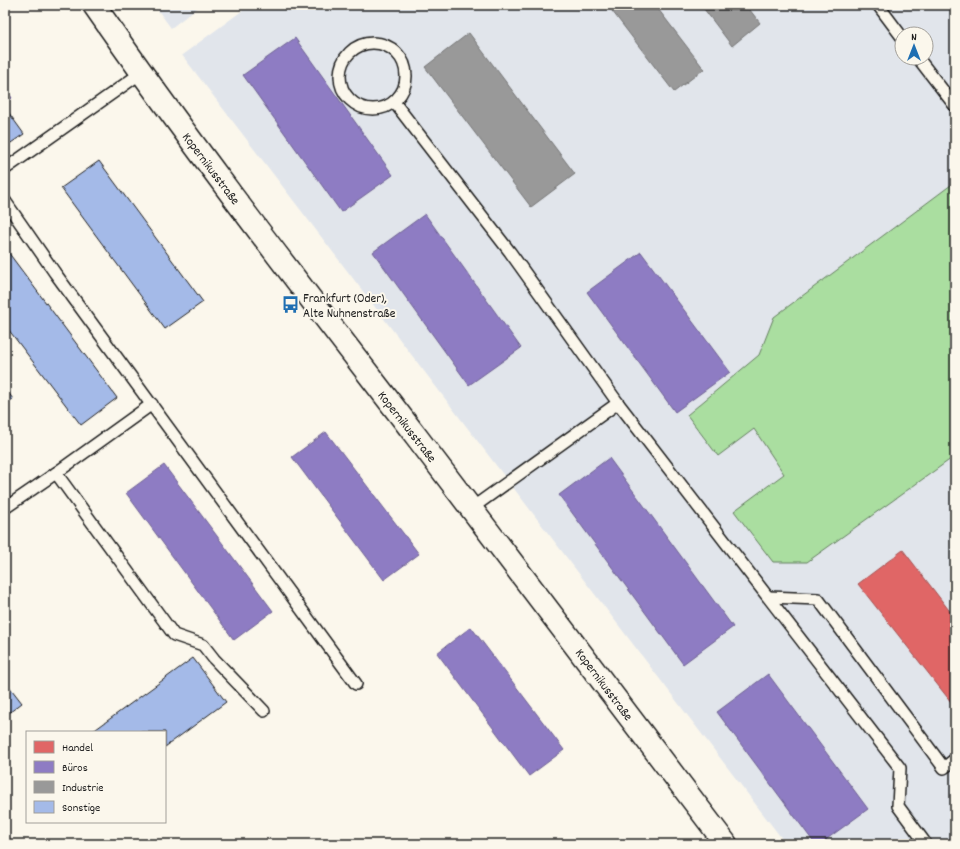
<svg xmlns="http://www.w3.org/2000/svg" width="960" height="849" font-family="Dekko,sans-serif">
<rect width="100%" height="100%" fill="#fbf7ec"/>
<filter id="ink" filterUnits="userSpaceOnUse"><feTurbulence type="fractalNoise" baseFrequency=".025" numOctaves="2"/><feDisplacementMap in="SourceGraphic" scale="8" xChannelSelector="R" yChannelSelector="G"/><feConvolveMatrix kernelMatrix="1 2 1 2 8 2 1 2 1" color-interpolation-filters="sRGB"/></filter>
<g filter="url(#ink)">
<g fill="#e1e5eb" fill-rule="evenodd">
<polygon points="154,5 201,5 171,28"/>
<path d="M250 5H955V844H786L182 55ZM902 34H926V58H902Z"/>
</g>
<polygon fill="#aadea0" stroke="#637d5e" points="955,182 955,456 807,562 773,562 734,511 784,474 754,429 718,456 687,415 759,355 774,317"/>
<polygon fill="#e06666" stroke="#a55050" points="903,550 955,618 955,707 858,584"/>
<g fill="#8e7cc3" stroke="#6c5f91">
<polygon points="295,38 393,175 341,212 243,75"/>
<polygon points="5,88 12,98 5,103"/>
<polygon points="425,214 521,348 469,385 373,252"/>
<polygon points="641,252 730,372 675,412 587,292"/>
<polygon points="326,432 419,554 384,580 292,457"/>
<polygon points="609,458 733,627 683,664 559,495"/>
<polygon points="164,465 273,611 234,640 126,493"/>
<polygon points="471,627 564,750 529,776 437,653"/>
<polygon points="768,674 868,809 820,844 815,844 717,712"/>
</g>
<g fill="#999" stroke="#747474">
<polygon points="612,5 655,5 704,69 674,92 609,7"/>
<polygon points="701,5 746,5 760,23 732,46"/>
<polygon points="469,33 575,174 531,207 425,67"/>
</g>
<g fill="#a4bae8" stroke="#1c1c1c">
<polygon points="6,109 24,134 5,147 5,110"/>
<polygon points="99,161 203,302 165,329 61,188"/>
<polygon points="5,248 117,398 81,425 5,325"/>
<polygon points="5,388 13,399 5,404"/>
<polygon points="193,658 226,702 165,747 165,732 92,732"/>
<polygon points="5,681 22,703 5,716"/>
</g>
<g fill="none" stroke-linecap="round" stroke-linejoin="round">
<defs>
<g id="service">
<polyline points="878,5 902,37"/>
<circle cx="373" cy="76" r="33"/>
<polyline points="918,58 955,106"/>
<polyline points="394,102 510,252 618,403 900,768 898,806 926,844"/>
<polyline points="5,169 141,73"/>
<polyline points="5,201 55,273 356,684"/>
<polyline points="56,473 174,635 203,645 214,659 264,711"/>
<polyline points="5,508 56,473 152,404"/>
<polyline points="472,508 618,403"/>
<polyline points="769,597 818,599 944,768 955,759"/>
</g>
<path id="secondary" d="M94 5C196 152 307 294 416 436 520 572 623 708 726 844"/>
</defs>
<use href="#service" stroke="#1c1c1c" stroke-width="14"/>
<use href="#secondary" stroke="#1c1c1c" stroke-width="25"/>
<use href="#service" stroke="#fbf7ec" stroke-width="11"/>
<use href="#secondary" stroke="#fbf7ec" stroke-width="22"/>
</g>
</g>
<defs>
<symbol id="bus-bare" viewBox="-9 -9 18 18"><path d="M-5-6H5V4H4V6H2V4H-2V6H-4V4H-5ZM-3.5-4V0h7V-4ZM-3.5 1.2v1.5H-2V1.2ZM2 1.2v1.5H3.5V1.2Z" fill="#1f6fb2" stroke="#fbf7ec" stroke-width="2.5" paint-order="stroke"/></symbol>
</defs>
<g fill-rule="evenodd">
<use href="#bus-bare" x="278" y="292" width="25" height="25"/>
</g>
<g text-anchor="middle" stroke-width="4" stroke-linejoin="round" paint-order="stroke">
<g font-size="13" fill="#1c1c1c" stroke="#fbf7ec">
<text transform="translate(212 168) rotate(53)" y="5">Kopernikusstraße</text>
<text transform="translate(408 426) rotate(52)" y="5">Kopernikusstraße</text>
<text transform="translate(605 684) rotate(53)" y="5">Kopernikusstraße</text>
</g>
<g font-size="13" fill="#1c1c1c" stroke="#fbf7ec" text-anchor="start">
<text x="303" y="302">Frankfurt (Oder),<tspan x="303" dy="15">Alte Nuhnenstraße</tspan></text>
</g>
</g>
<rect width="960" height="849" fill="none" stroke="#fbf7ec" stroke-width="20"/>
<rect x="10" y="10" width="940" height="829" fill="none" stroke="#1c1c1c" stroke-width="1.5" filter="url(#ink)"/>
<rect x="26" y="731" width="140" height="92" fill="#fbf7ec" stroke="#a29f99"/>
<rect x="34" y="741" width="20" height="12" fill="#e06666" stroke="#a29f99"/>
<text x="62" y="751" font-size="12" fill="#1c1c1c">Handel</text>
<rect x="34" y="761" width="20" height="12" fill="#8e7cc3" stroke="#a29f99"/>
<text x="62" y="771" font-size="12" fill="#1c1c1c">Büros</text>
<rect x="34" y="781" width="20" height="12" fill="#999999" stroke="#a29f99"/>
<text x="62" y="791" font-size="12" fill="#1c1c1c">Industrie</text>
<rect x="34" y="801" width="20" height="12" fill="#a4bae8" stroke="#a29f99"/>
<text x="62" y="811" font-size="12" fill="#1c1c1c">Sonstige</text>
<g transform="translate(914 46)"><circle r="19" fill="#fbf7ec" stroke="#a29f99"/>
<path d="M0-3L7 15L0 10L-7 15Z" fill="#1f6fb2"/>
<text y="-6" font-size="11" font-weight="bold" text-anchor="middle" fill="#1c1c1c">N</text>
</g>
</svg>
